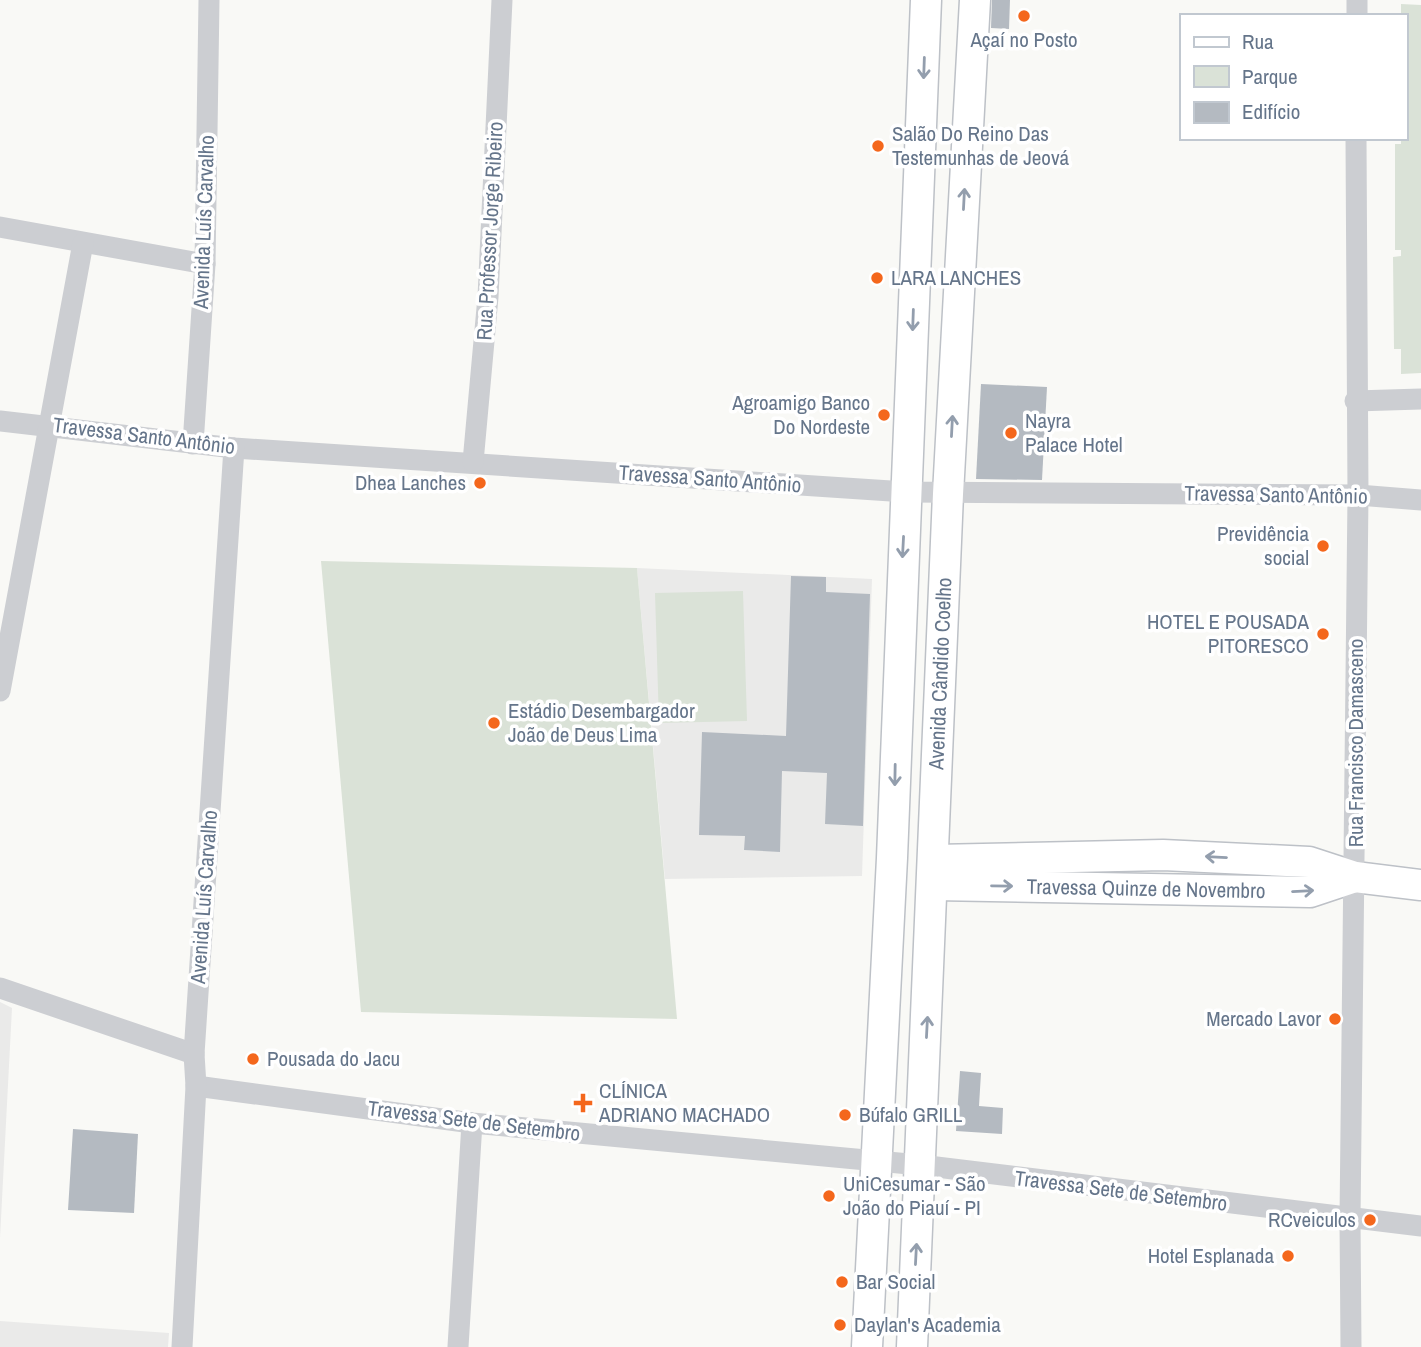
<svg xmlns="http://www.w3.org/2000/svg" width="1421" height="1347" font-family="'Archivo Narrow',sans-serif">
<rect width="100%" height="100%" fill="#f9f9f6"/>
<g fill="#eaeae9">
<polygon points="637,568 872,579 862,876 665,879"/>
<polygon points="0,1002 12,1008 0,1238"/>
<polygon points="0,1321 169,1333 168,1347 0,1347"/>
</g>
<g fill="#dae2d7">
<polygon points="1401,4 1421,5 1421,373 1401,374 1401,349 1394,349 1393,257 1401,256 1401,250 1395,250 1395,144 1401,144 1401,138 1405,138 1405,16 1401,16"/>
<polygon points="321,561 637,568 677,1019 361,1012"/>
<polygon points="743,591 747,721 659,723 655,593"/>
</g>
<g fill="#b4bac1">
<polygon points="992,0 1010,0 1009,29 991,28"/>
<polygon points="981,384 1047,387 1042,480 976,479"/>
<polygon points="791,576 826,577 826,592 870,594 863,826 825,824 827,773 782,771 780,852 744,850 745,836 699,835 702,732 786,736"/>
<polygon points="960,1071 981,1073 979,1106 1003,1108 1002,1134 956,1131"/>
<polygon points="73,1129 138,1134 134,1213 68,1210"/>
</g>
<g fill="none" stroke-linecap="round" stroke-linejoin="round">
<defs>
<g id="secondary">
<polyline points="935,860 1163,855 1309,862 1355,877 1421,885"/>
<path id="s1" d="M934 885 1310 892 1355 877"/>
<polyline points="867,1347 892,858 926,0"/>
<path id="s2" d="M912 1347 948 494 975 0"/>
</g>
</defs>
<use href="#secondary" stroke="#bdc1c7" stroke-width="33"/>
<g stroke="#ccced2" stroke-width="21">
<polyline points="1357,16 1357,0"/>
<polyline points="0,227 205,264"/>
<polyline points="1355,401 1421,399"/>
<polyline points="0,421 234,448 906,492 1358,495 1421,500"/>
<polyline points="193,444 205,264 209,0"/>
<polyline points="473,462 488,297 502,0"/>
<polyline points="0,691 83,243"/>
<polyline points="0,988 194,1054"/>
<polyline points="196,1086 472,1123 920,1165 1421,1226"/>
<polyline points="182,1347 196,1086 194,1054 234,448"/>
<polyline points="458,1347 472,1123"/>
<polyline points="1351,1347 1350,1219 1358,495 1356,138"/>
</g>
<use href="#secondary" stroke="#fff" stroke-width="30"/>
</g>
<defs><path id="oneway-shaft" d="M-6 0H5M1.5-3L5.5 0L1.5 3" fill="none" stroke-width="1.6" stroke-linecap="round" stroke-linejoin="round" transform="scale(1.75)"/></defs>
<g stroke="#939ead">
<use href="#oneway-shaft" transform="translate(924 68) rotate(92)"/>
<use href="#oneway-shaft" transform="translate(964 199) rotate(-87)"/>
<use href="#oneway-shaft" transform="translate(913 320) rotate(92)"/>
<use href="#oneway-shaft" transform="translate(952 426) rotate(-87)"/>
<use href="#oneway-shaft" transform="translate(903 547) rotate(93)"/>
<use href="#oneway-shaft" transform="translate(895 775) rotate(91)"/>
<use href="#oneway-shaft" transform="translate(1216 857) rotate(-177)"/>
<use href="#oneway-shaft" transform="translate(1002 886) rotate(1)"/>
<use href="#oneway-shaft" transform="translate(1303 891) rotate(-3)"/>
<use href="#oneway-shaft" transform="translate(927 1027) rotate(-87)"/>
<use href="#oneway-shaft" transform="translate(916 1254) rotate(-87)"/>
</g>
<g fill="#f4671c" stroke="#fff" stroke-width="2.5">
<circle cx="1024" cy="16" r="7"/>
<circle cx="878" cy="146" r="7"/>
<circle cx="877" cy="278" r="7"/>
<circle cx="884" cy="415" r="7"/>
<circle cx="1011" cy="433" r="7"/>
<circle cx="480" cy="483" r="7"/>
<circle cx="1323" cy="546" r="7"/>
<circle cx="1323" cy="634" r="7"/>
<circle cx="494" cy="723" r="7"/>
<circle cx="1335" cy="1019" r="7"/>
<circle cx="253" cy="1059" r="7"/>
<path d="M579.5 1092.5h7v7h7v7h-7v7h-7v-7h-7v-7h7z"/>
<circle cx="845" cy="1115" r="7"/>
<circle cx="829" cy="1196" r="7"/>
<circle cx="1370" cy="1220" r="7"/>
<circle cx="1288" cy="1256" r="7"/>
<circle cx="842" cy="1282" r="7"/>
<circle cx="840" cy="1325" r="7"/>
</g>
<g text-anchor="middle" stroke-width="7" stroke-linejoin="round" paint-order="stroke">
<g font-size="21" fill="#65758a" stroke="#fff" text-anchor="start">
<text x="1024" y="47" text-anchor="middle">Açaí no Posto</text>
<text x="892" y="141">Salão Do Reino Das<tspan x="892" dy="24">Testemunhas de Jeová</tspan></text>
<text x="891" y="285">LARA LANCHES</text>
<text x="870" y="410" text-anchor="end">Agroamigo Banco<tspan x="870" dy="24">Do Nordeste</tspan></text>
<text x="1025" y="428">Nayra<tspan x="1025" dy="24">Palace Hotel</tspan></text>
<text x="466" y="490" text-anchor="end">Dhea Lanches</text>
<text x="1309" y="541" text-anchor="end">Previdência<tspan x="1309" dy="24">social</tspan></text>
<text x="1309" y="629" text-anchor="end">HOTEL E POUSADA<tspan x="1309" dy="24">PITORESCO</tspan></text>
<text x="508" y="718">Estádio Desembargador<tspan x="508" dy="24">João de Deus Lima</tspan></text>
<text x="1321" y="1026" text-anchor="end">Mercado Lavor</text>
<text x="267" y="1066">Pousada do Jacu</text>
<text x="599" y="1098">CLÍNICA<tspan x="599" dy="24">ADRIANO MACHADO</tspan></text>
<text x="859" y="1122">Búfalo GRILL</text>
<text x="843" y="1191">UniCesumar - São<tspan x="843" dy="24">João do Piauí - PI</tspan></text>
<text x="1356" y="1227" text-anchor="end">RCveiculos</text>
<text x="1274" y="1263" text-anchor="end">Hotel Esplanada</text>
<text x="856" y="1289">Bar Social</text>
<text x="854" y="1332">Daylan's Academia</text>
</g>
<g font-size="21" fill="#65758a" stroke="#fff">
<text transform="translate(204 222) rotate(-88)" y="7">Avenida Luís Carvalho</text>
<text transform="translate(490 231) rotate(-87)" y="7">Rua Professor Jorge Ribeiro</text>
<text transform="translate(144 436) rotate(7)" y="7">Travessa Santo Antônio</text>
<text transform="translate(710 479) rotate(4)" y="7">Travessa Santo Antônio</text>
<text transform="translate(1276 495) rotate(1)" y="7">Travessa Santo Antônio</text>
<text dy="7" stroke="none"><textPath href="#s2" startOffset="674">Avenida Cândido Coelho</textPath></text>
<text transform="translate(1356 743) rotate(-90)" y="7">Rua Francisco Damasceno</text>
<text dy="7" stroke="none"><textPath href="#s1" startOffset="212">Travessa Quinze de Novembro</textPath></text>
<text transform="translate(204 897) rotate(-86)" y="7">Avenida Luís Carvalho</text>
<text transform="translate(474 1121) rotate(7)" y="7">Travessa Sete de Setembro</text>
<text transform="translate(1121 1191) rotate(7)" y="7">Travessa Sete de Setembro</text>
</g>
</g>
<rect x="1180" y="14" width="228" height="126" fill="#ffffff" stroke="#c1c8d0" stroke-width="2"/>
<rect x="1194" y="37" width="35" height="10" fill="#ffffff" stroke="#c1c8d0" stroke-width="2"/>
<text x="1242" y="49" font-size="21" fill="#65758a">Rua</text>
<rect x="1194" y="66" width="35" height="21" fill="#dae2d7" stroke="#c1c8d0" stroke-width="2"/>
<text x="1242" y="84" font-size="21" fill="#65758a">Parque</text>
<rect x="1194" y="102" width="35" height="21" fill="#b4bac1" stroke="#c1c8d0" stroke-width="2"/>
<text x="1242" y="119" font-size="21" fill="#65758a">Edifício</text>
</svg>
